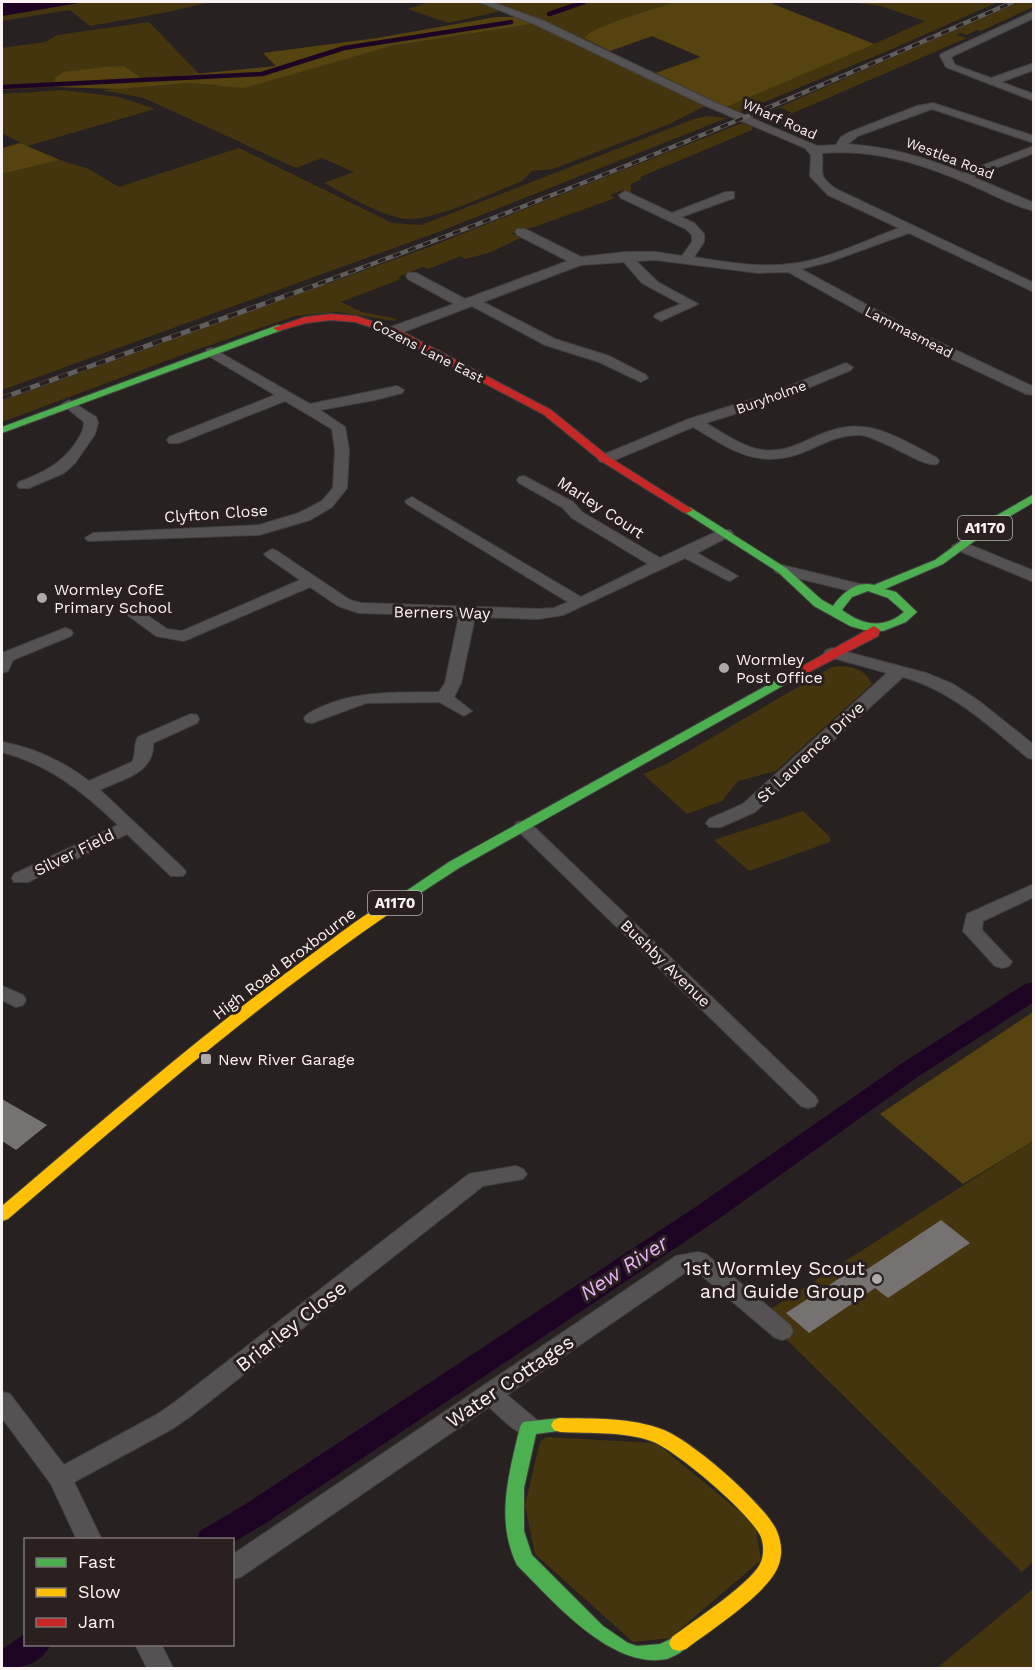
<svg xmlns="http://www.w3.org/2000/svg" width="1035" height="1670" font-family="'Work Sans',sans-serif">
<rect width="100%" height="100%" fill="#272221"/>
<g fill="#44350f">
<polygon points="84,2 210,2 168,12 90,26 70,10 2,21 2,16"/>
<polygon points="428,2 474,2 501,11 448,23 408,9"/>
<polygon points="492,2 768,2 874,44 925,21 881,6 850,2 998,2 892,49 740,112 656,73 701,57 652,36 610,51 556,26"/>
<polygon points="1019,2 1033,2 1033,7 981,31 977,30 967,35 960,33 957,35 967,38 770,123 756,118 769,111 772,112 767,115 778,119 792,113 782,108 773,110"/>
<polygon points="149,22 199,74 142,79 124,66 55,78 54,87 2,90 2,48 45,42 57,35"/>
<path d="M532 24 576 41 705 106 667 125 553 169 532 171 522 181C494 192 427 225 400 218 373 212 348 195 324 183L354 172 322 158 296 168 144 98 102 90 188 83 216 86 391 46Z"/>
<polygon points="63,90 119,97 155,109 27,146 2,133 2,94"/>
<polygon points="707,116 727,118 441,231 2,390 2,174 60,160 89,169 119,187 239,148 392,223 421,225 694,119"/>
<polygon points="742,123 752,127 752,130 640,177 642,179 631,184 631,193 624,190 610,195 615,198 537,226 511,233 520,238 489,253 465,259 461,256 428,269 423,267 398,277 401,279 341,302 362,312 397,319 395,321 337,312 295,316 190,352 2,422 2,401 429,247"/>
<path d="M840 666C855 667 865 670 872 684L776 771 738 781 722 801 687 814 643 774 665 765 832 667Z"/>
<polygon points="803,811 830,837 830,842 749,871 714,840"/>
<polygon points="1033,1141 1033,1562 1022,1572 783,1336 769,1310"/>
<polygon points="546,1437 656,1443 755,1524 761,1560 670,1638 633,1642 535,1554 525,1505 540,1442"/>
<polygon points="1033,1589 1033,1668 937,1668"/>
</g>
<g fill="#56430f">
<path d="M674 2H768L874 44 726 107 656 73 701 57 652 36 610 51 585 38C592 26 656 9 674 2Z"/>
<polygon points="496,17 514,17 532,24 391,46 244,88 188,83 119,89 54,87 55,78 63,72 105,67 124,66 143,79 276,66 263,53 377,38"/>
<polygon points="20,143 60,160 2,174 2,148"/>
<polygon points="1033,1012 1033,1141 963,1184 880,1114"/>
</g>
<polygon fill="#1e0424" points="2,2 84,2 2,16"/>
<g fill="none" stroke-linecap="round" stroke-linejoin="round">
<g stroke="#1e0424" stroke-width="4.5">
<polyline points="549,14 584,2"/>
<polyline points="2,87 262,74 344,48 511,22"/>
</g>
<g fill="#1e0424" fill-rule="evenodd">
<polygon points="1034,982 1034,1002 919,1076 717,1220 266,1523 232,1543 232,1540 196,1540 200,1531 244,1505 697,1206 901,1064 1025,984"/>
<path d="M26 1633V1644H51C41 1665 22 1668 2 1668V1649Z"/>
</g>
</g>
<g fill="#767271">
<polygon points="2,1099 47,1125 16,1150 2,1141"/>
<polygon points="941,1220 970,1243 888,1298 875,1288 809,1333 786,1313 860,1265 866,1270"/>
</g>
<g fill="none" stroke-linecap="round" stroke-linejoin="round">
<defs>
<g id="street">
<path d="M479 2H492L544 21 714 102 817 146 836 145 841 137 850 132 917 106 933 103 1034 136V143L932 109 858 136 848 144C888 147 926 157 963 173L1034 146V153L973 177 1034 203V211C1014 206 996 196 978 188 928 166 878 148 822 153 824 174 816 174 836 189L1034 283V292L909 233 829 262 801 269 913 330 1034 387V395L1026 394 903 336 788 272 758 273 656 260 636 261 659 283 698 304 661 321 654 317 656 314 681 304 642 283 624 262 581 265 483 302 555 339 609 356 646 375 648 378 641 382 599 362 545 345 472 306 398 334H388L386 331 388 328 454 304 408 279 406 276 408 273H416L465 299 568 261 517 235 515 232 517 229H525L581 257 626 252H656L682 256 692 242V235L686 229 621 198 619 195 625 191 672 213 726 192H734V198L681 217 694 223 704 234V242L694 257C725 262 758 268 790 264 827 260 864 241 899 228L828 195 810 176 811 155 805 148 706 106 536 25Z"/>
<polygon points="1034,11 1034,18 951,57 955,65 991,78 1034,63 1034,70 1001,82 1034,94 1034,101 946,67 940,56 941,54"/>
<polygon points="212,348 310,404 397,386 404,390 402,393 375,400 320,410 345,427 349,450 347,488 332,507 310,520 259,535 88,541 85,538 93,533 259,525 299,513 322,501 333,488 335,450 332,429 285,401 179,443 169,443 167,440 169,437 275,395 207,355 205,352 207,349"/>
<path d="M846 363 853 367 851 370 782 399 706 423C738 442 761 461 799 444 815 437 830 429 847 427 879 423 910 444 937 458L939 461 937 464C923 468 883 438 861 435 843 434 828 441 813 448 763 472 736 453 693 427L610 462H600L598 459 600 456 689 419 772 393Z"/>
<path d="M69 400 96 417 98 423 95 434 75 463 64 473 29 488H19L17 485 19 482C42 473 60 465 75 444 80 436 84 431 84 422L62 404Z"/>
<path d="M524 476 573 502 582 512 660 558 720 530H730L733 533 730 536 697 553 738 576 730 581 725 579 685 558 563 615 538 619 475 617 461 683 454 697 472 711 464 716 439 702 366 703 312 723 306 722 304 718C307 713 313 711 319 708 358 690 397 693 439 692L445 683 459 616 359 613 338 606 310 587 184 641 156 636 118 608 126 603 132 605 167 629 182 631 300 580 267 557 264 554 272 549 277 551 350 600 361 603 538 609 554 608 568 602 407 504 405 501 412 497 581 597 648 564 572 518 563 508 519 483 517 480 519 477Z"/>
<polygon points="960,541 1034,571 1034,582 955,549 952,546"/>
<polygon points="782,565 864,585 866,588 858,593 777,573 774,570 777,567"/>
<polygon points="65,628 71,630 73,633 71,636 13,660 8,671 2,673 2,653"/>
<path d="M832 648 926 673 953 684 979 701 1034 745V759L1028 758C988 725 953 691 903 677L755 812 721 827H709L706 823 709 819 743 804 887 673 826 656 824 653 826 650Z"/>
<path d="M191 714 197 715 199 719 197 723 153 743C155 773 122 779 100 790L183 868 186 872 183 876H171L127 834 28 882H14L12 878 14 874 118 825C84 792 48 764 2 752V742C34 748 63 761 89 781L132 762C137 753 133 745 138 737Z"/>
<polygon points="523,821 529,822 815,1096 818,1101 815,1106 808,1108 801,1106 517,830 514,826 517,822"/>
<polygon points="1034,884 1034,897 983,921 982,930 1012,962 1009,966 1002,968 995,966 963,931 967,914"/>
<polygon points="2,986 23,995 26,1000 23,1005 16,1007 2,1000"/>
<polygon points="516,1166 523,1169 527,1174 523,1179 483,1186 191,1416 172,1429 74,1482 102,1540 77,1540 51,1484 2,1418 2,1392 10,1394 64,1465 156,1415 175,1402 469,1174"/>
<path d="M698 1252 706 1254 790 1325 793 1331 790 1337 782 1340 774 1337 694 1269 689 1270 507 1395 537 1420 541 1427 537 1434C519 1440 502 1418 489 1407L241 1577 232 1579V1555L676 1256Z"/>
<polygon points="135,1644 161,1644 173,1668 147,1668"/>
</g>
<g id="fast">
<polygon points="278,325 282,326 282,330 2,433 2,427"/>
<path d="M1034 494V502L1002 521 943 564 885 589 896 592 917 612 906 622 883 631 864 630 850 626 814 606 778 572 681 510 687 507 691 508 786 568 822 600 833 606C842 593 857 580 874 585L935 560 994 517ZM868 591 888 598 904 612C883 630 862 625 842 610L852 597Z"/>
<polygon points="782,677 788,681 786,684 459,868 396,909 391,910 384,906 449,862"/>
<path d="M560 1418 566 1420 569 1425 566 1430 536 1434 524 1488V1531L532 1555 603 1626 628 1643 637 1646 660 1644 679 1635 686 1637 689 1643C685 1651 675 1656 667 1659 611 1670 552 1600 517 1565 495 1520 509 1473 520 1427L523 1422Z"/>
</g>
<g id="slow">
<path d="M391 902 398 906 396 909C258 1003 134 1111 8 1219L2 1221V1206C103 1120 204 1032 312 954 329 942 373 906 391 902Z"/>
<path d="M560 1418C594 1419 631 1417 664 1430 693 1442 761 1501 776 1529 781 1540 783 1552 779 1564 770 1593 710 1630 686 1649L679 1651 672 1649 669 1643 672 1637C692 1622 750 1584 760 1564 764 1557 764 1545 761 1537 751 1514 675 1449 651 1441 623 1431 590 1434 560 1432L554 1430 551 1425 554 1420Z"/>
</g>
<g id="jam">
<polygon points="331,314 356,316 397,329 551,410 609,457 693,510 687,513 683,512 601,461 543,414 389,333 355,322 331,320 306,323 278,331 273,328 305,317"/>
<polygon points="874,626 880,630 878,636 786,684 782,685 776,681"/>
</g>
</defs>
<use href="#street" stroke="#43403f" stroke-width="2"/>
<use href="#fast" stroke="#43403f" stroke-width="2"/>
<use href="#slow" stroke="#43403f" stroke-width="2"/>
<use href="#jam" stroke="#43403f" stroke-width="2"/>
<use href="#street" fill="#555253" fill-rule="evenodd"/>
<use href="#fast" fill="#4caf50" fill-rule="evenodd"/>
<use href="#slow" fill="#ffc107" fill-rule="evenodd"/>
<use href="#jam" fill="#c62828" fill-rule="evenodd"/>
<defs>
<path id="rail-far1" d="M318 284C553 198 784 104 1013 2"/>
<polyline id="rail" points="2,398 322,283"/>
</defs>
<use href="#rail-far1" stroke="#5f5e5c" stroke-width="4.5"/>
<use href="#rail" stroke="#5f5e5c" stroke-width="5"/>
<use href="#rail-far1" stroke="#29201f" stroke-width="3" stroke-dasharray="8" stroke-linecap="butt"/>
<use href="#rail" stroke="#29201f" stroke-width="4" stroke-dasharray="10" stroke-linecap="butt"/>
</g>
<g fill="#afa9a9" stroke="#29201f" stroke-width="2">
<circle cx="42" cy="598" r="6"/>
<circle cx="724" cy="668" r="6"/>
<rect x="200" y="1053" width="12" height="12" rx="3"/>
<circle cx="877" cy="1279" r="6"/>
</g>
<g text-anchor="middle" stroke-width="6" stroke-linejoin="round" paint-order="stroke">
<g font-size="14" fill="#f8f2f2" stroke="#29201f">
<text transform="translate(780 119) rotate(24)" y="5">Wharf Road</text>
<text transform="translate(950 158) rotate(21)" y="5">Westlea Road</text>
<text transform="translate(909 332) rotate(27)" y="5">Lammasmead</text>
<text transform="translate(428 351) rotate(27)" y="5">Cozens Lane East</text>
<text transform="translate(771 397) rotate(-20)" y="5">Buryholme</text>
</g>
<g fill="#29201f" stroke="#bab3b3" stroke-width="1.5">
<rect x="958" y="516" width="54" height="24" rx="4.5"/>
<rect x="368" y="891" width="54" height="24" rx="4.5"/>
</g>
<g font-size="15" font-weight="bold" fill="#f8f2f2">
<text x="985" y="533">A1170</text>
<text x="395" y="908">A1170</text>
</g>
<g font-size="16" fill="#f8f2f2" stroke="#29201f">
<text transform="translate(601 507) rotate(33)" y="6">Marley Court</text>
<text transform="translate(216 513) rotate(-4)" y="6">Clyfton Close</text>
<text transform="translate(442 612) rotate(1)" y="6">Berners Way</text>
<text transform="translate(810 752) rotate(-43)" y="6">St Laurence Drive</text>
<text transform="translate(74 852) rotate(-26)" y="6">Silver Field</text>
<text transform="translate(284 963) rotate(-37)" y="6">High Road Broxbourne</text>
<text transform="translate(666 963) rotate(44)" y="6">Bushby Avenue</text>
</g>
<g font-size="16" fill="#f8f2f2" stroke="#29201f" text-anchor="start">
<text x="54" y="595">Wormley CofE<tspan x="54" dy="18">Primary School</tspan></text>
<text x="736" y="665">Wormley<tspan x="736" dy="18">Post Office</tspan></text>
<text x="218" y="1065">New River Garage</text>
</g>
<g font-size="20" fill="#f8f2f2" stroke="#29201f" text-anchor="end">
<text x="865" y="1275">1st Wormley Scout<tspan x="865" dy="23">and Guide Group</tspan></text>
</g>
<g font-size="20" fill="#f8f2f2" stroke="#29201f">
<text transform="translate(291 1326) rotate(-38)" y="7">Briarley Close</text>
<text transform="translate(510 1381) rotate(-34)" y="7">Water Cottages</text>
</g>
<g font-size="21" font-style="italic" fill="#e7b1f4" stroke="#29201f">
<text transform="translate(624 1268) rotate(-33)" y="7">New River</text>
</g>
</g>
<rect width="1035" height="1670" fill="none" stroke="#f8f2f2" stroke-width="6"/>
<rect x="24" y="1538" width="210" height="108" fill="#29201f" stroke="#7c7473" stroke-width="1.5"/>
<rect x="36" y="1558" width="30" height="9" fill="#4caf50" stroke="#7c7473" stroke-width="1.5"/>
<text x="78" y="1568" font-size="18" fill="#f8f2f2">Fast</text>
<rect x="36" y="1588" width="30" height="9" fill="#ffc107" stroke="#7c7473" stroke-width="1.5"/>
<text x="78" y="1598" font-size="18" fill="#f8f2f2">Slow</text>
<rect x="36" y="1618" width="30" height="9" fill="#c62828" stroke="#7c7473" stroke-width="1.5"/>
<text x="78" y="1628" font-size="18" fill="#f8f2f2">Jam</text>
</svg>
